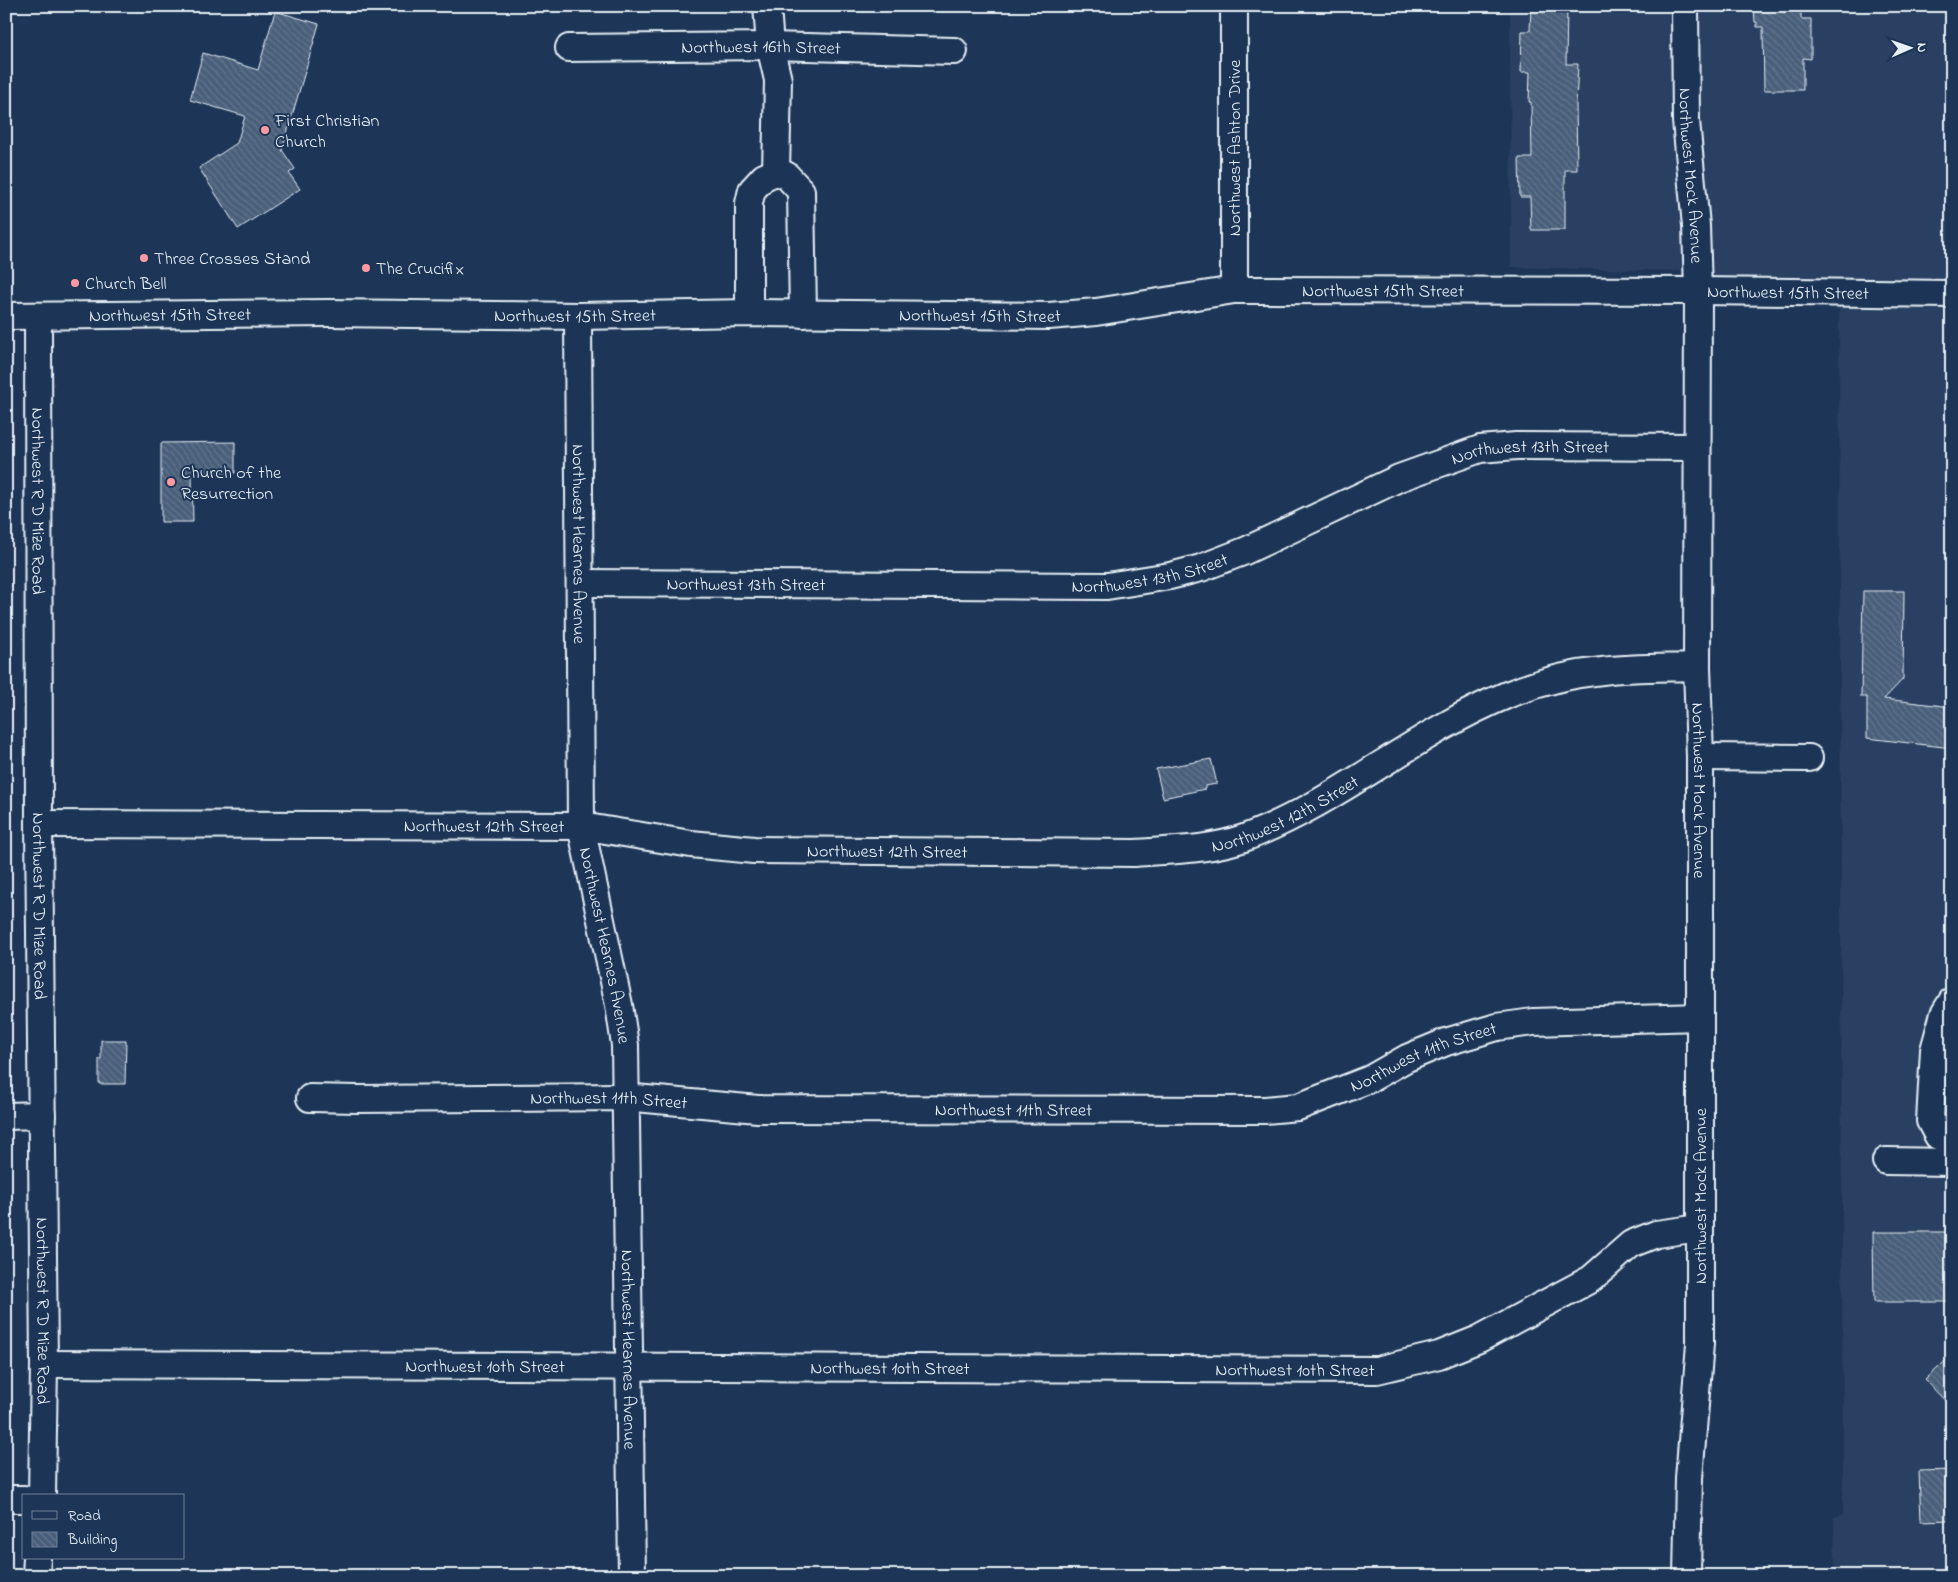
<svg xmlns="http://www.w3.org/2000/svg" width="1958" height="1582" font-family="'Indie Flower',sans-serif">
<defs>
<pattern id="building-back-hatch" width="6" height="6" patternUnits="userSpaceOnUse" patternTransform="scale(1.25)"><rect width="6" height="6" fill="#495e7a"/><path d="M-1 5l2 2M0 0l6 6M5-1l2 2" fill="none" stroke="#63768e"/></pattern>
</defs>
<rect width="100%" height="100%" fill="#1d3557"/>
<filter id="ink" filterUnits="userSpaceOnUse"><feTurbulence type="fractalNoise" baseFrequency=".02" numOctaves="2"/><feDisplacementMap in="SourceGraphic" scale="10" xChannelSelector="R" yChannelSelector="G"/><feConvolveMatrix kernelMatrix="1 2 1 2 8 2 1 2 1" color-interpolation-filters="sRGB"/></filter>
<g filter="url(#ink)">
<g fill="#2a4162">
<polygon points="1510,6 1671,6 1671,127 1683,254 1681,271 1511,267"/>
<polygon points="1685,6 1952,6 1952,1576 1835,1576 1834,1517 1843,1515 1839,293 1698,291"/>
</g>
<g fill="url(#building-back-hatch)" stroke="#e8f1f8">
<polygon points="1531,6 1567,6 1566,64 1578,64 1576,104 1577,170 1565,170 1565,230 1531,230 1530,197 1520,197 1519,158 1532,158 1531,102 1529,102 1530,72 1521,72 1522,31 1530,31"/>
<polygon points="1754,6 1801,6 1801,19 1811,19 1811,59 1803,58 1803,90 1764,90 1763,27 1757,27 1757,22 1755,22"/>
<polygon points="275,11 319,24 282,150 295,169 289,173 300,189 238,229 199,168 237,143 245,116 190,100 203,53 258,70"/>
<polygon points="235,442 235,473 192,473 193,522 161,522 161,443"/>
<polygon points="1863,591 1904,591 1903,679 1884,699 1952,707 1952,748 1867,738 1867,697 1861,697"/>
<polygon points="1211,759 1217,784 1205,786 1205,789 1163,798 1156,769"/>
<polygon points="101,1040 126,1040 125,1084 99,1084 99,1059 101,1059"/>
<polygon points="1873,1232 1950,1232 1948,1302 1874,1302"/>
<polygon points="1952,1355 1952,1408 1925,1380"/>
<polygon points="1952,1470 1952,1520 1921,1521 1919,1471"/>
</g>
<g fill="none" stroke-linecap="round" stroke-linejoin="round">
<defs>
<g id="minor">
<polyline points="767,6 770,46 778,80 776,172"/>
<polyline points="1234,6 1234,290"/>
<path id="s1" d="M1685 6 1686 121 1696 226 1698 291 1697 667 1700 757V1344L1689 1478 1687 1576"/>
<path id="s2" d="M569 48 770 46 954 51"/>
<polyline points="749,313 749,203 752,190 764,177 776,172 786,175 801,191 803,314"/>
<path id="s3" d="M6 316 328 313 578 316 749 313 1049 316 1096 312 1234 290 1698 291 1952 294"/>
<path id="s4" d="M38 316 39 824 44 1364 42 1496"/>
<path id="s5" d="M578 316 581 826 619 1005 625 1045 632 1576"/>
<path id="s6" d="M580 583 1107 586 1170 576 1201 568 1245 551 1399 478 1480 449 1516 446 1696 447"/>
<polyline points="1700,757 1809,758"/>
<path id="s7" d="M39 824 581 826 691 844 754 850 1135 853C1171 850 1210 850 1244 838 1338 803 1414 733 1507 695 1537 683 1570 674 1602 671 1633 667 1666 668 1697 667"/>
<polyline points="1952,1001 1944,1014 1934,1050 1930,1121 1938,1136 1952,1139"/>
<path id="s8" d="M310 1098 357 1099 624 1097 758 1109 1265 1110 1298 1107 1370 1079 1407 1058 1446 1042 1497 1027 1533 1022 1700 1017"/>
<polyline points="6,1116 42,1115"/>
<polyline points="1886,1161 1952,1162"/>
<path id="s9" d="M44 1364 1377 1370 1439 1355 1479 1339 1591 1279 1631 1244 1656 1234 1700 1228"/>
<polyline points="6,1499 24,1499"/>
<polyline points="36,1576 37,1558"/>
</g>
</defs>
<use href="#minor" stroke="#e8f1f8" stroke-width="30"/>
<use href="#minor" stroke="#1d3557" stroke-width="26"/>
</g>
</g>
<g fill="#ff9aa2" stroke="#1d3557" stroke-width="2">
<circle cx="265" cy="130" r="5"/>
<circle cx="144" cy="258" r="5"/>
<circle cx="366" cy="268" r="5"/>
<circle cx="75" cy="283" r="5"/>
<circle cx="171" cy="482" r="5"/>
</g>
<g text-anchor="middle" stroke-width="4" stroke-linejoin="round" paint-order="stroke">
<g font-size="18" fill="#e8f1f8" stroke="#1d3557">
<text dy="6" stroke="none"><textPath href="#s2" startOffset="192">Northwest 16th Street</textPath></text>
<text transform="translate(1234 148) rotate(-90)" y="6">Northwest Ashton Drive</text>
<text dy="6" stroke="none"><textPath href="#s1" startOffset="170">Northwest Mock Avenue</textPath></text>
<text dy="6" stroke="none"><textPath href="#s3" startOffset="1379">Northwest 15th Street</textPath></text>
<text dy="6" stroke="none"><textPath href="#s3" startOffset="1784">Northwest 15th Street</textPath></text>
<text dy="6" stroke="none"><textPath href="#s3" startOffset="974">Northwest 15th Street</textPath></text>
<text dy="6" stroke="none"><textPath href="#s3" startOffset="164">Northwest 15th Street</textPath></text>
<text dy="6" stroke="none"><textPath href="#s3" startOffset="569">Northwest 15th Street</textPath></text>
<text dy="6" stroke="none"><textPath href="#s6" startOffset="976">Northwest 13th Street</textPath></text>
<text dy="6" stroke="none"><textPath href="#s4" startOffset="185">Northwest R D Mize Road</textPath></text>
<text dy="6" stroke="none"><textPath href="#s5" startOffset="228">Northwest Hearnes Avenue</textPath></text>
<text dy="6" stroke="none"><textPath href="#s6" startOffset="571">Northwest 13th Street</textPath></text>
<text dy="6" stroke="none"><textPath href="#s6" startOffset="166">Northwest 13th Street</textPath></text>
<text dy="6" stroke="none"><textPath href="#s1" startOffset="785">Northwest Mock Avenue</textPath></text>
<text dy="6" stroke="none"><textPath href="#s7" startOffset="1255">Northwest 12th Street</textPath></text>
<text dy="6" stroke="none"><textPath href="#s7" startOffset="445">Northwest 12th Street</textPath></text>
<text dy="6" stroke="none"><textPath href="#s7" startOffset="850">Northwest 12th Street</textPath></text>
<text dy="6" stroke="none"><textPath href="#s4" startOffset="590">Northwest R D Mize Road</textPath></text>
<text dy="6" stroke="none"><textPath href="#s5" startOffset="632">Northwest Hearnes Avenue</textPath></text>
<text dy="6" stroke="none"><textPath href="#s8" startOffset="1124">Northwest 11th Street</textPath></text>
<text dy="6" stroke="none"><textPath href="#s8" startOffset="299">Northwest 11th Street</textPath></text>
<text dy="6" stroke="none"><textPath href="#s8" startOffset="704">Northwest 11th Street</textPath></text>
<text transform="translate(1700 1196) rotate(-90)" y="6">Northwest Mock Avenue</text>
<text dy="6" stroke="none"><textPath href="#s4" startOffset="995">Northwest R D Mize Road</textPath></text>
<text dy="6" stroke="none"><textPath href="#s5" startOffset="1038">Northwest Hearnes Avenue</textPath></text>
<text dy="6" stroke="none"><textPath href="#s9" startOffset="441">Northwest 10th Street</textPath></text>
<text dy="6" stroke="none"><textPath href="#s9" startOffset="846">Northwest 10th Street</textPath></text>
<text dy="6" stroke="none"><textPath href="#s9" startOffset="1251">Northwest 10th Street</textPath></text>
</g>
<g font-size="18" fill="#e8f1f8" stroke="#1d3557" text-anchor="start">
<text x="275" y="126">First Christian<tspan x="275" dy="21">Church</tspan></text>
<text x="154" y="264">Three Crosses Stand</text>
<text x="376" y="274">The Crucifix</text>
<text x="85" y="289">Church Bell</text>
<text x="181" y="478">Church of the<tspan x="181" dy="21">Resurrection</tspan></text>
</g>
</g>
<rect width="1958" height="1582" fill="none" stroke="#1d3557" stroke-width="25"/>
<rect x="12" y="12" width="1933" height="1557" fill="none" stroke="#e8f1f8" stroke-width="2" filter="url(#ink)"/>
<rect x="22" y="1494" width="162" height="65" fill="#1d3557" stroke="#6e8097"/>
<rect x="32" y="1511" width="25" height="8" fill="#1d3557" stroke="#6e8097"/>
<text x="68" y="1520" font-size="15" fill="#e8f1f8">Road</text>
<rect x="32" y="1532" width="25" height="15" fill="url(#building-back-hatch)" stroke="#6e8097"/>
<text x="68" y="1544" font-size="15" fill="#e8f1f8">Building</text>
<g transform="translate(1910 48) rotate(88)" stroke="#1d3557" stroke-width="4" paint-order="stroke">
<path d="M0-4L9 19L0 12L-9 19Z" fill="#e8f1f8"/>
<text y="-8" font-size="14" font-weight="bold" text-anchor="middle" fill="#e8f1f8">N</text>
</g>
</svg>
